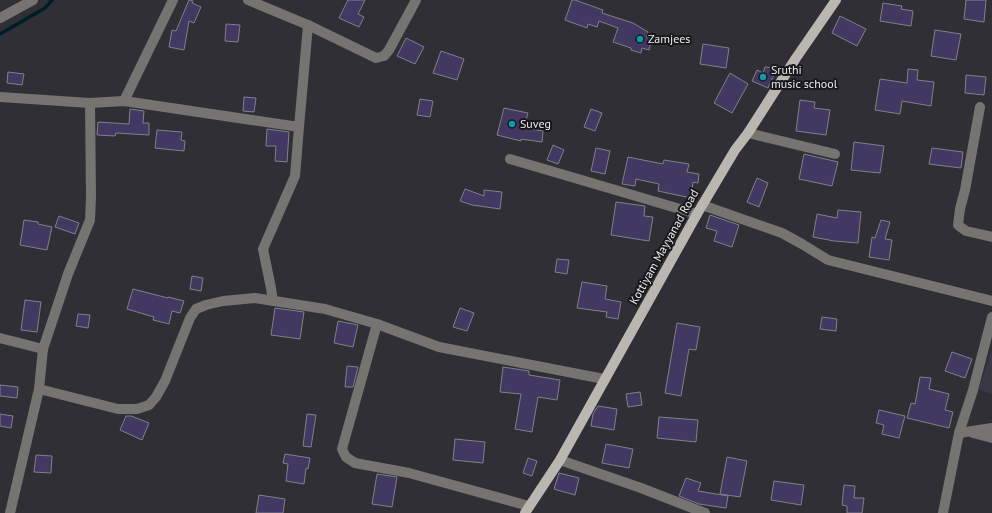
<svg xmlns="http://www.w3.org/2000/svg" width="992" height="513" font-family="'PT Sans',sans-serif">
<rect width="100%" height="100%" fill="#302f36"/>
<polygon fill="#393844" points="992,349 992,394 979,389"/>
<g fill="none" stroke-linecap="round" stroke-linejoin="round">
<polyline stroke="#001c28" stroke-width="3.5" points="0,34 45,8 52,0"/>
</g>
<g fill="#423963" stroke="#818087">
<polygon points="189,0 193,1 192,3 201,7 194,23 189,21 184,50 169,47 172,30 176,31"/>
<polygon points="348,0 365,0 358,14 364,17 359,27 339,18"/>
<polygon points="572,0 575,0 603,10 602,13 633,23 648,32 646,37 652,38 649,50 642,48 641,53 631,50 631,48 613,42 618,28 599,21 597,27 588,24 587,28 565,20"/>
<polygon points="966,0 986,0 984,22 964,19"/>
<polygon points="883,3 902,6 901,9 913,11 911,26 880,21"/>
<polygon points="840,16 866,29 857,46 832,33"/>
<polygon points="226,24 240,25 238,42 225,41"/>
<polygon points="935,30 961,34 956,60 931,56"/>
<polygon points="406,38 424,47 415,64 397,56"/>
<polygon points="703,44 729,48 726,68 700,64"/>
<polygon points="441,51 464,59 457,80 433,73"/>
<polygon points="765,67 777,68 768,88 752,81 757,70 763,73"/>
<polygon points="908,69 918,70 917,80 934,82 931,106 902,101 900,114 875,110 880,79 907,83"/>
<polygon points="8,72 24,74 22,85 7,83"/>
<polygon points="730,73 748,84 732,113 714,103"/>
<polygon points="966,75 986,77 984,95 965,93"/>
<polygon points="244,97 256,98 254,112 243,111"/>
<polygon points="420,99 433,101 430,117 417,115"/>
<polygon points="800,100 815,102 814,108 830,110 826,135 796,131"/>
<polygon points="504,108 528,113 524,128 543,131 542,142 521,139 521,141 497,135"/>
<polygon points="130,109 144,111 143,123 149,123 149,135 116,133 115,136 97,135 98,122 129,124"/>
<polygon points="591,109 602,113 595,131 584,127"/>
<polygon points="267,129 289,132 287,162 275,161 276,146 266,146"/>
<polygon points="157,130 182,132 181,140 185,141 184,151 155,148"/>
<polygon points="854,142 884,146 880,173 851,170"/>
<polygon points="553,145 564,150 558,164 547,160"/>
<polygon points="596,148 610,151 605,174 591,171"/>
<polygon points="932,148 963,152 961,168 929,164"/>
<polygon points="804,154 838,162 832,186 799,179"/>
<polygon points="628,157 663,164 664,160 689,164 687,172 699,174 698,183 693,182 691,198 658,191 659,184 636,179 635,186 622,184"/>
<polygon points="757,178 768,183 759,207 747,202"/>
<polygon points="465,189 484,196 484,190 502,192 500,209 472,205 460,201"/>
<polygon points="616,202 645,206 644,216 653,217 649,241 611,235"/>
<polygon points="838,210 861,212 858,243 834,241 813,237 817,214 837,218"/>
<polygon points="710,215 739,225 732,247 714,241 717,231 706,228"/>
<polygon points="59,216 79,223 75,234 55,227"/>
<polygon points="24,220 38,222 38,224 52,227 47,250 20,245"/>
<polygon points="881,220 890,222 885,239 892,240 889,260 869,257 872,237 875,238"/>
<polygon points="557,259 569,260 567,274 555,272"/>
<polygon points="192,276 203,278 201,291 190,289"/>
<polygon points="582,282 607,286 605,299 621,302 618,319 606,317 607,312 577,308"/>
<polygon points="133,289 168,298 168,297 184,301 180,313 172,311 169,324 153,320 154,317 127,309"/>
<polygon points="25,300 41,302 37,332 21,330"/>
<polygon points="275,308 304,312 300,339 271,335"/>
<polygon points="460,308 474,313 467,331 453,327"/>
<polygon points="78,314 90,315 88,328 76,326"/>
<polygon points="822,317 837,319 836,331 820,329"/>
<polygon points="338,321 358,325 353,347 334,343"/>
<polygon points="677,323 700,327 696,350 689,349 681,396 665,393"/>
<polygon points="952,352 972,359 965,378 945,371"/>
<polygon points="347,366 358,367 353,387 345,387"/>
<polygon points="503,367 529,371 529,375 560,380 557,400 538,397 532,432 515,429 521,394 500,392"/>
<polygon points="920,377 931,378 929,389 949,394 945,410 953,412 949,428 907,418 911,403 915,404"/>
<polygon points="0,385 18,387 17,398 0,396"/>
<polygon points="640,392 642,405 628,407 626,394"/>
<polygon points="598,406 617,409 614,430 591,426 593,414"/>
<polygon points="879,410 905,416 899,438 882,434 884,425 876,423"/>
<polygon points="0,414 13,416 11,428 0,426"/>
<polygon points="307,414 316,415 311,447 303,446"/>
<polygon points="126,416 131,416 149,423 142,440 120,430"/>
<polygon points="659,417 698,420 696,442 657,438"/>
<polygon points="455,439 485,442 483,463 453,460"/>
<polygon points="606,444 633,449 629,468 602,463"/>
<polygon points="285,454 310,458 308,469 306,468 304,484 286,481 288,464 283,463"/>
<polygon points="36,455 52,456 51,473 34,472"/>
<polygon points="727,457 747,461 740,497 720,494"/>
<polygon points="528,458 537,461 532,476 523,473"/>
<polygon points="559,473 579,478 575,495 554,489"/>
<polygon points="377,474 397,477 392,507 372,504"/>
<polygon points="686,478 701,483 698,491 728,496 726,508 699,504 679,496"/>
<polygon points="774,481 804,485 801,505 771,500"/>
<polygon points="844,485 855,486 854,498 864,498 862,513 847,513 847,506 842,505"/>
<polygon points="259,495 285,499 283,513 256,513"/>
</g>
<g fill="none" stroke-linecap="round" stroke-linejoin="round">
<g stroke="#757471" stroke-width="10">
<polyline points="248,0 308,25 376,58 384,56 389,50 416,0"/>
<polyline points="0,18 33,0"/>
<polyline points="0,97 90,103 124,101 299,127 308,25"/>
<polyline points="124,101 173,0"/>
<polyline points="980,107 965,190 960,209 958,225 966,231 992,237"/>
<polyline points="748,133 835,154"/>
<polyline points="510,159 697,214"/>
<polyline points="702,205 782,233 802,244 828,260 992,301"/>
<polyline points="273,301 271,288 263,249 295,176 299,127"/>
<polyline points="377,324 342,449 346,457 355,463 409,473 529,506"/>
<polyline points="0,338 43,349"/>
<polyline points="39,389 118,409 137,409 149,405 156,397 165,381 190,318 196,309 206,305 223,301 255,298 325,309 377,324 439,347 604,379"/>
<polyline points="959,433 992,428"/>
<polyline points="973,433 992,438"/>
<polyline points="560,460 641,488 705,513"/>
<polyline points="10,513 39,389 43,349 68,274 90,220 91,197 90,103"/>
<polyline points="943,513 959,433 973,390 992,317"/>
</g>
<polyline stroke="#bab6b0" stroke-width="10" points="525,513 560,460 697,214 735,150 748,133 796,58 836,0"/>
</g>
<g fill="#0f9aa8" stroke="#18181b" stroke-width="1.5">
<circle cx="640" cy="39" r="4"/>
<circle cx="763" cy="77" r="4"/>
<circle cx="512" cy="124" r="4"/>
</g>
<g text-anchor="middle" stroke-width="4" stroke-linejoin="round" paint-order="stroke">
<g font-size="12" fill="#eaeaee" stroke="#18181b" text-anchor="start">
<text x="648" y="43">Zamjees</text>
<text x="771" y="74">Sruthi<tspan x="771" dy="14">music school</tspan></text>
<text x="520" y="128">Suveg</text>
</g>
<g font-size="12" fill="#eaeaee" stroke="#18181b">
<text transform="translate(664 247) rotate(-61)" y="4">Kottiyam Mayyanad Road</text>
</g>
</g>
</svg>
